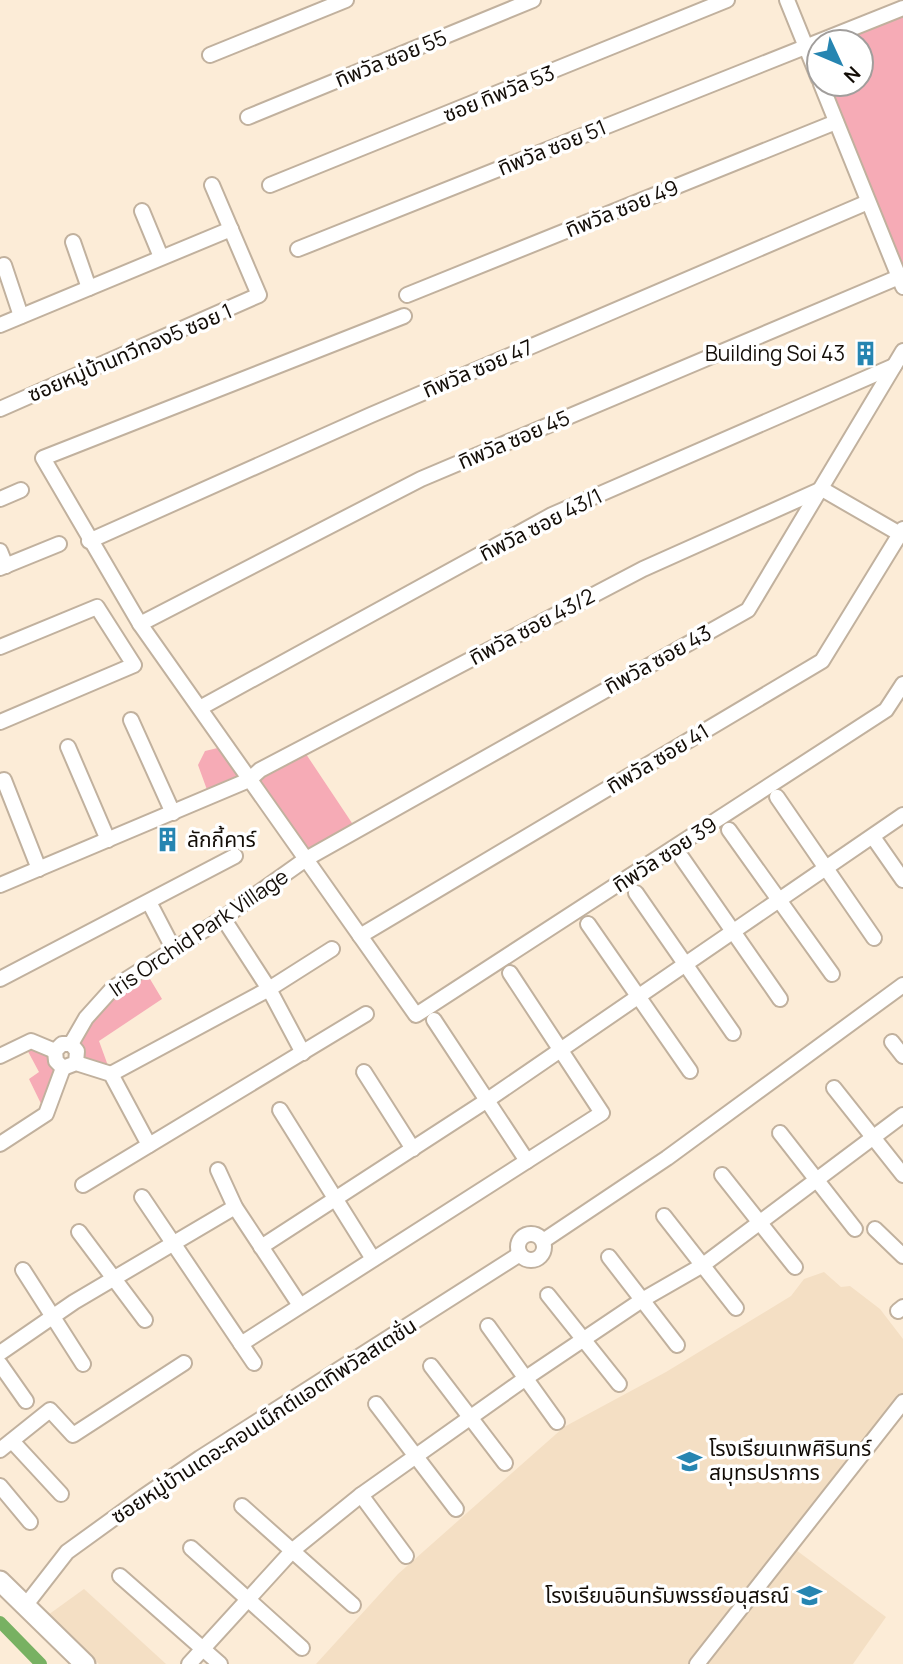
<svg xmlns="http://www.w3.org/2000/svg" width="903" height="1664" font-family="Manrope,'Noto Sans Thai',sans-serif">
<rect width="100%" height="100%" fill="#fcecd7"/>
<g fill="#f4dfc4">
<polygon points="824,1272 841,1287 850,1286 880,1309 903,1339 903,1394 689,1664 316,1664 398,1574 564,1427 666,1372 791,1296 804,1279"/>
<polygon points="796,1550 886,1617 853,1664 705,1664"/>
<polygon points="84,1589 166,1664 99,1664 48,1615"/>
</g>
<g fill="#f6abb6">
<polygon points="903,8 903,287 821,84 861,84 861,42 819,42 819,79 806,47"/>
<polygon points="226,746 250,780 302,748 356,829 306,859 250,781 210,798 198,765 205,751"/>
<polygon points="144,969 162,999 99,1041 111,1074 76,1063 86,1018"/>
<polygon points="31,1041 63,1068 46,1114 29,1079 39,1072 24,1044"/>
</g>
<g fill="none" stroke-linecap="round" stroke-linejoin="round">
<polyline stroke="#78b162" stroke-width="12" points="0,1622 41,1664"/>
<defs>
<g id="street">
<polyline points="787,0 819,79"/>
<polyline points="210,55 346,0"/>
<polyline points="821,84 903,287"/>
<polyline points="248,117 533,0"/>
<polyline points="270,185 727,0"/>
<polyline points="142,211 161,257"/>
<polyline points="73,242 89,288"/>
<polyline points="298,249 903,8"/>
<polyline points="4,265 21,316"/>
<polyline points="407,295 836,122"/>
<polyline points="404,316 43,458 140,624 416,1015 886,710 903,684"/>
<polyline points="0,325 231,229"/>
<polyline points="0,409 259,295 212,185"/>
<polyline points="0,499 21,490"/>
<polyline points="89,541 371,415 868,202"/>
<polyline points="0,551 6,566"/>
<polyline points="0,568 59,544"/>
<polyline points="140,624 421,479 899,277"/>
<polyline points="0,647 97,607 134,665 0,722"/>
<polyline points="200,708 552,515 894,366"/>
<polyline points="131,720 173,813"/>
<polyline points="68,747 108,840"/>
<polyline points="4,780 39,869"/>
<polyline points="777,797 874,938"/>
<polyline points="729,830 832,974"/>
<polyline points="873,837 903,880"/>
<polyline points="682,858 780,999"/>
<polyline points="0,885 249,780 260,770 643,569 822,489 900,534"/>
<polyline points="636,893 733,1033"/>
<polyline points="149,902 174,950"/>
<polyline points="223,918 269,989 303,1053"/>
<polyline points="588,924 690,1071"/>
<polyline points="360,936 822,661 903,529"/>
<polyline points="0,979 235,856"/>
<polyline points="434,1020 527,1161"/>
<polyline points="892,1042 903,1056"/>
<polyline points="71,1044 86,1018 113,988 223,918 306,859 748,610 903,351"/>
<polyline points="0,1056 31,1041 55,1051"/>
<polyline points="76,1063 77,1051 71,1044 62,1044 55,1051 56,1061 63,1068 76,1063 111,1074 149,1145"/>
<polyline points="364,1072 413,1149"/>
<polyline points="111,1074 269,989 332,949"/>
<polyline points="834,1088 903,1175"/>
<polyline points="280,1110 373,1259"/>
<polyline points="780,1133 855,1229"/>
<polyline points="0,1144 46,1114 63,1068"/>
<polyline points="218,1170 235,1207 299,1304"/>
<polyline points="722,1175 795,1267"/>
<polyline points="83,1185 366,1014"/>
<polyline points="142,1197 254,1363"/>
<polyline points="664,1216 736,1308"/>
<polyline points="875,1229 903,1256"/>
<polyline points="79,1232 145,1320"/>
<circle cx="531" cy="1247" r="13"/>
<polyline points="543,1241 667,1158 903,985"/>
<polyline points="261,1247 486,1101 903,815"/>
<polyline points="609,1257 677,1345"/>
<polyline points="23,1270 83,1364"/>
<polyline points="548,1295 619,1384"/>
<polyline points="898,1311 903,1307"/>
<polyline points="488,1326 557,1422"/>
<polyline points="241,1344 602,1113 510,973"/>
<polyline points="0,1353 74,1302 235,1207"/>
<polyline points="0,1364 26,1401"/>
<polyline points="431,1366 505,1463"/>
<polyline points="376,1404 456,1509"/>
<polyline points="12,1441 61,1494"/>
<polyline points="0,1450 50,1410 73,1435 184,1363"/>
<polyline points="0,1486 30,1522"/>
<polyline points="361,1495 406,1556"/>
<polyline points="242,1506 353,1605"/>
<polyline points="191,1548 302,1648"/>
<polyline points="120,1576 220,1664"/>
<polyline points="25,1606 67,1552 143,1497 200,1458 520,1254"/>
<polyline points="189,1664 293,1550 361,1495 526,1378 642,1300 703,1265 903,1115"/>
<polyline points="697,1664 903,1402"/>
</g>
<polyline id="secondary" points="0,1581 85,1664"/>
</defs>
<use href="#street" stroke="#c1b19e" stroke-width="18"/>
<use href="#secondary" stroke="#c1b19e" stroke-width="23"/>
<use href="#street" stroke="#fff" stroke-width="14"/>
<use href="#secondary" stroke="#fff" stroke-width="19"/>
</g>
<defs>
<symbol id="building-bare" viewBox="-9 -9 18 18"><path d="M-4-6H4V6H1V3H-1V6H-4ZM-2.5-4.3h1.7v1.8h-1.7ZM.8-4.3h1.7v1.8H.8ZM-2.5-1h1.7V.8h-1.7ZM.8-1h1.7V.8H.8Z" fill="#2685b1" stroke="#fff" stroke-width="2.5" paint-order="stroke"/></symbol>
<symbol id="school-bare" viewBox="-9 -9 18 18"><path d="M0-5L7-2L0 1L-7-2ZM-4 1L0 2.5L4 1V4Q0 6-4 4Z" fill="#2685b1" stroke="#fff" stroke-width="2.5" paint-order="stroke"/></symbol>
</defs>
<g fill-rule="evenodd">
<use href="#building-bare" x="848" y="336" width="35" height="35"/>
<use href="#building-bare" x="150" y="822" width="35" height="35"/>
<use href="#school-bare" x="672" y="1444" width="35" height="35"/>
<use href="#school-bare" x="792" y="1578" width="35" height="35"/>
</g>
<g text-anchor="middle" stroke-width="7" stroke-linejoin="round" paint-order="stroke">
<g font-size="21" fill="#130d07" stroke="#fff">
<text transform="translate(391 59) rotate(-22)" y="7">ทิพวัล ซอย 55</text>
<text transform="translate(499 94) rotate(-22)" y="7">ซอย ทิพวัล 53</text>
<text transform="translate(552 148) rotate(-22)" y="7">ทิพวัล ซอย 51</text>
<text transform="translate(622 209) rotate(-22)" y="7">ทิพวัล ซอย 49</text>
<text transform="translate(130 353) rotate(-23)" y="7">ซอยหมู่บ้านทวีทอง5 ซอย 1</text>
<text transform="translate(478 369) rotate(-23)" y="7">ทิพวัล ซอย 47</text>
<text transform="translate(514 440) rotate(-23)" y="7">ทิพวัล ซอย 45</text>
<text transform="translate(541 525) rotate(-27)" y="7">ทิพวัล ซอย 43/1</text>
<text transform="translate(532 627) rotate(-28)" y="7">ทิพวัล ซอย 43/2</text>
<text transform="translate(658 660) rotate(-29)" y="7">ทิพวัล ซอย 43</text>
<text transform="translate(658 759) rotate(-31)" y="7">ทิพวัล ซอย 41</text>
<text transform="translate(665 855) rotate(-33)" y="7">ทิพวัล ซอย 39</text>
<text transform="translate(199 933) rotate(-34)" y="7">Iris Orchid Park Village</text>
<text transform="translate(264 1421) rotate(-33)" y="7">ซอยหมู่บ้านเดอะคอนเน็กต์แอตทิพวัลสเตชั่น</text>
</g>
<g font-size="21" fill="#130d07" stroke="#fff" text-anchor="end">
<text x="845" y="361">Building Soi 43</text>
<text x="187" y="847" text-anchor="start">ลักกี้คาร์</text>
<text x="709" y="1456" text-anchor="start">โรงเรียนเทพศิรินทร์<tspan x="709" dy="24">สมุทรปราการ</tspan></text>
<text x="789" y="1603">โรงเรียนอินทรัมพรรย์อนุสรณ์</text>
</g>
</g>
<g transform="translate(840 63) rotate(134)"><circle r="33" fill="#ffffff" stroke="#a19e9c" stroke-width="2"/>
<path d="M0-5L12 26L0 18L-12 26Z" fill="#2685b1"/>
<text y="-10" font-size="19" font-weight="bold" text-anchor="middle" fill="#130d07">N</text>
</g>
</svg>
